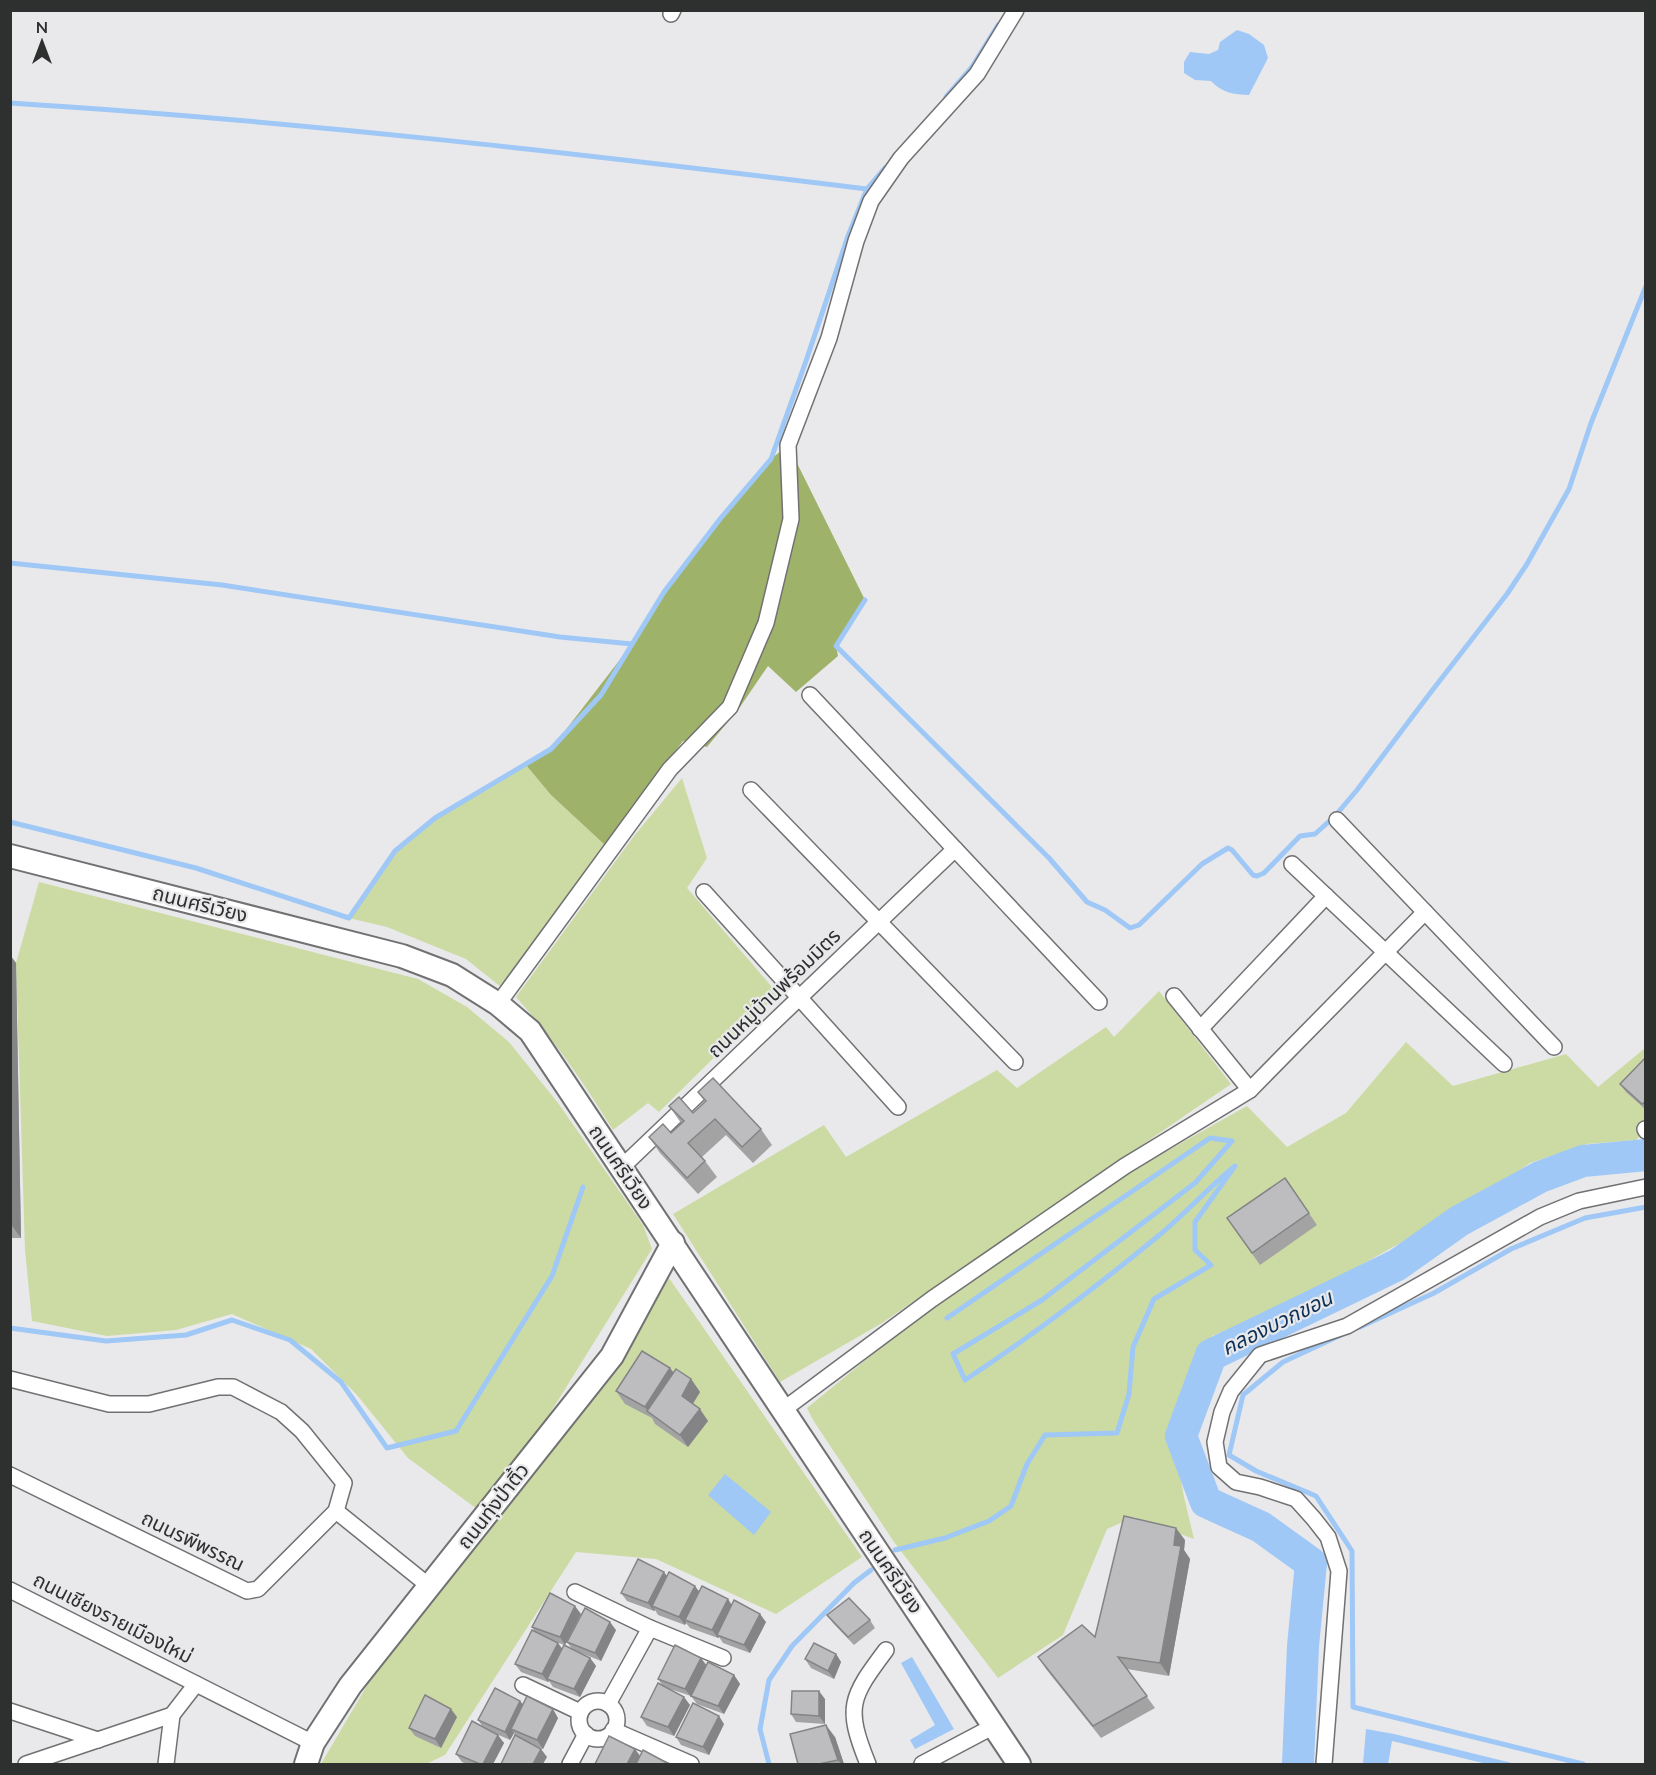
<svg xmlns="http://www.w3.org/2000/svg" width="1656" height="1775" font-family="Lato,'Noto Sans Thai',sans-serif">
<rect width="100%" height="100%" fill="#e9e9eb"/>
<g fill="#cbdba3">
<polygon points="526,765 551,795 606,846 501,987 466,959 387,927 349,918 395,851 435,818"/>
<path d="M682 778 707 858 687 888 778 994 659 1112 648 1103 613 1130C584 1083 553 1038 516 997L634 836Z"/>
<polygon points="39,882 418,979 467,1007 509,1042 558,1103 643,1225 652,1249 529,1447 477,1509 408,1458 357,1395 311,1349 232,1314 176,1330 107,1336 32,1321 25,1250 16,963"/>
<polygon points="1159,991 1231,1084 882,1323 780,1382 673,1214 824,1125 846,1157 997,1070 1017,1088 1106,1027 1114,1037"/>
<polygon points="1406,1042 1453,1086 1566,1054 1598,1087 1645,1048 1645,1131 1636,1140 1587,1144 1530,1163 1468,1205 1293,1303 1212,1336 1170,1420 1184,1497 1194,1539 1134,1517 1107,1529 1063,1635 998,1678 894,1542 813,1420 807,1408 956,1286 1087,1196 1247,1106 1287,1147 1346,1113"/>
<polygon points="669,1278 862,1557 776,1614 656,1559 576,1552 445,1755 426,1764 321,1764 372,1677 503,1511 618,1369"/>
</g>
<polygon fill="#9fb269" points="788,445 865,600 836,646 838,656 796,692 768,666 740,707 707,747 683,741 650,784 606,846 551,795 526,765 551,749 632,644 664,592 771,459"/>
<g fill="#9fc8f6">
<path d="M1237 30 1249 34 1264 45 1268 58 1249 95C1234 95 1221 92 1211 81L1195 80 1184 73V62L1190 52 1209 54 1218 50 1220 42Z"/>
<polygon points="725,1474 771,1512 754,1535 708,1495"/>
<polygon points="912,1657 954,1729 915,1749 910,1740 935,1725 901,1663"/>
<polygon points="1366,1729 1394,1734 1516,1764 1487,1764 1392,1741 1388,1764 1363,1764"/>
</g>
<g fill="none" stroke-linecap="round" stroke-linejoin="round">
<g stroke="#9fc8f6" stroke-width="5">
<polyline points="946,97 972,67 998,25"/>
<path d="M10 103C297 121 582 154 867 189"/>
<polyline points="10,563 222,585 560,637 632,644"/>
<polyline points="865,600 836,646 1049,858 1087,902 1105,910 1130,928 1139,925 1202,864 1228,848 1232,850 1253,875 1257,876 1264,873 1300,836 1315,834 1335,816 1357,790 1431,692 1507,594 1527,564 1569,489 1591,423 1646,286"/>
<polyline points="10,822 196,868 349,918 395,851 435,818 551,749 601,695 664,592 720,519 771,459 806,361 848,236 867,189 885,168"/>
<polyline points="1360,1327 1434,1293 1511,1249 1585,1218 1646,1207"/>
<polyline points="10,1328 106,1341 186,1335 232,1320 290,1340 341,1382 387,1448 456,1431 552,1276 583,1187"/>
<polyline points="1341,1335 1283,1362 1243,1395 1229,1455 1256,1471 1316,1496 1352,1551 1353,1707 1583,1764"/>
<path d="M895 1550 945 1538 989 1521 1011 1506 1027 1464 1045 1435 1117 1433 1129 1394 1133 1347 1154 1299 1211 1265 1195 1250V1222L1235 1166C1208 1188 1184 1215 1157 1237 1095 1288 1032 1336 965 1380L953 1354 1042 1300 1195 1183 1232 1141 1210 1138 947 1318"/>
<polyline points="769,1764 760,1729 769,1680 792,1646 854,1583 871,1570"/>
</g>
<polyline stroke="#9fc8f6" stroke-width="32" points="1298,1764 1303,1646 1311,1563 1261,1527 1206,1502 1181,1436 1211,1355 1397,1265 1459,1221 1540,1177 1583,1161 1646,1155"/>
<defs>
<g id="street">
<polyline points="671,14 673,10"/>
<polyline points="810,695 1099,1002"/>
<polyline points="751,790 1015,1062"/>
<polyline points="1337,820 1554,1047"/>
<polyline points="1292,864 1504,1064"/>
<polyline points="704,892 898,1107"/>
<polyline points="1174,996 1250,1090"/>
<polyline points="498,1004 670,769 730,707 766,623 791,519 788,445 829,338 856,241 871,201 901,158 977,74 1016,10"/>
<polyline points="1200,1029 1326,896"/>
<polyline points="1645,1129 1646,1131"/>
<polyline points="621,1168 955,849"/>
<polyline points="10,1379 109,1404 149,1404 218,1387 233,1387 281,1412 302,1431 344,1483 336,1511 258,1589 247,1591 10,1475"/>
<polyline points="783,1410 932,1299 1125,1166 1250,1090 1425,912"/>
<polyline points="336,1511 429,1586"/>
<polyline points="10,1590 313,1743"/>
<polyline points="575,1592 650,1628"/>
<polyline points="523,1685 580,1712"/>
<circle cx="598" cy="1720" r="19"/>
<polyline points="608,1704 650,1628 723,1658"/>
<polyline points="10,1711 98,1740"/>
<polyline points="613,1730 691,1764"/>
<polyline points="26,1764 172,1715 196,1684"/>
<polyline points="166,1764 172,1715"/>
<polyline points="570,1764 586,1734"/>
<path d="M868 1764C845 1707 850 1698 886 1650"/>
<polyline points="922,1764 994,1726"/>
<polyline points="1324,1764 1339,1571 1328,1537 1314,1519 1296,1499 1260,1487 1236,1482 1219,1467 1215,1442 1222,1412 1231,1391 1260,1355 1347,1326 1540,1217 1579,1201 1646,1187"/>
</g>
<g id="secondary">
<polyline points="10,856 402,956 452,975 498,1004 530,1031 1019,1764"/>
<polyline points="306,1764 313,1743 350,1686 612,1356 673,1243"/>
</g>
</defs>
<use href="#street" stroke="#717173" stroke-width="18"/>
<use href="#secondary" stroke="#717173" stroke-width="26"/>
<use href="#street" stroke="#fff" stroke-width="15"/>
<use href="#secondary" stroke="#fff" stroke-width="22"/>
</g>
<g fill="#a3a3a4" fill-rule="evenodd">
<polygon points="10,955 16,963 21,1238 10,1238"/>
<polygon points="1646,1057 1646,1110 1626,1092 1620,1084"/>
<polygon points="698,1092 761,1129 772,1145 753,1163 726,1135 702,1157 717,1177 698,1194 660,1153 649,1137 671,1133 681,1123 669,1106 693,1113 705,1102"/>
<polygon points="1285,1178 1317,1225 1260,1265 1227,1218"/>
<polygon points="670,1368 673,1372 691,1379 700,1392 693,1404 708,1421 688,1447 655,1424 652,1418 625,1404 616,1391"/>
<polygon points="1185,1540 1184,1550 1190,1559 1169,1676 1127,1669 1155,1708 1101,1738 1046,1669 1038,1657 1095,1637"/>
<polygon points="667,1577 732,1605 766,1622 750,1653 723,1643 719,1637 718,1638 690,1628 686,1623 685,1625 658,1615 655,1610 654,1611 627,1601 621,1593"/>
<path d="M581 1614 565 1645 572 1649 567 1642 616 1630 601 1661 581 1653 590 1658 596 1666 580 1697 553 1687 549 1681 548 1682 521 1672 515 1664 535 1632 532 1627ZM554 1641 564 1645 562 1649Z"/>
<polygon points="827,1615 870,1620 875,1628 854,1645 833,1623"/>
<polygon points="836,1654 841,1662 834,1679 811,1668 805,1659"/>
<polygon points="707,1665 734,1675 740,1684 724,1714 697,1704 691,1696 667,1688 690,1705 674,1736 647,1726 641,1717 663,1686 658,1679"/>
<polygon points="825,1699 825,1724 796,1722 791,1714"/>
<polygon points="520,1701 523,1704 558,1718 543,1749 530,1743 547,1757 515,1735 514,1733 510,1740 494,1733 504,1743 493,1764 467,1764 462,1762 456,1754 483,1727 478,1720"/>
<polygon points="457,1717 441,1748 415,1736 409,1728"/>
<polygon points="724,1724 709,1755 681,1745 676,1737"/>
<polygon points="835,1737 844,1764 798,1764"/>
</g>
<g fill="#848486">
<polygon points="10,955 16,963 21,1238 10,1223"/>
<polygon points="670,1368 679,1380 649,1413 645,1407"/>
<polygon points="691,1379 700,1392 690,1408 682,1396"/>
<polygon points="700,1409 708,1421 688,1447 680,1435"/>
<polygon points="1176,1528 1185,1540 1184,1550 1190,1559 1169,1676 1160,1663"/>
<polygon points="664,1572 670,1580 652,1606 655,1610 654,1611 648,1603"/>
<polygon points="695,1586 701,1594 685,1620 686,1623 685,1625 679,1617"/>
<polygon points="728,1599 733,1607 717,1635 719,1637 718,1638 712,1630"/>
<polygon points="575,1606 581,1614 565,1645 560,1637"/>
<polygon points="760,1614 766,1622 750,1653 744,1645"/>
<polygon points="610,1622 616,1630 601,1661 595,1653"/>
<polygon points="558,1643 564,1651 547,1679 549,1681 548,1682 542,1674"/>
<polygon points="836,1654 841,1662 834,1679 828,1671"/>
<polygon points="590,1658 596,1666 580,1697 574,1689"/>
<polygon points="701,1658 707,1666 691,1697 685,1689"/>
<polygon points="734,1675 740,1684 724,1714 718,1706"/>
<polygon points="819,1691 825,1699 825,1724 819,1716"/>
<polygon points="684,1697 690,1705 674,1736 668,1727"/>
<polygon points="520,1701 526,1709 511,1729 514,1733 510,1740 505,1732"/>
<polygon points="451,1709 457,1717 441,1748 435,1739"/>
<polygon points="553,1709 558,1718 543,1749 537,1740"/>
<polygon points="719,1716 724,1724 709,1755 703,1747"/>
<polygon points="826,1725 835,1737 844,1764 841,1764 838,1760"/>
<polygon points="498,1735 504,1743 493,1764 483,1764"/>
<polygon points="541,1749 547,1757 543,1764 533,1764"/>
<polygon points="635,1749 641,1757 637,1764 627,1764"/>
</g>
<g fill="#bdbdbf" stroke="#848486" stroke-width="1.5">
<polygon points="1646,1057 1646,1101 1642,1104 1620,1084"/>
<polygon points="713,1078 761,1129 742,1147 715,1119 688,1143 705,1161 687,1178 649,1137 663,1124 671,1133 684,1121 669,1106 679,1097 693,1113 706,1101 698,1092"/>
<polygon points="1285,1178 1309,1213 1252,1253 1227,1218"/>
<polygon points="642,1351 670,1368 645,1407 616,1391"/>
<polygon points="676,1369 691,1379 682,1396 700,1409 680,1435 647,1411"/>
<polygon points="1124,1516 1176,1528 1174,1545 1181,1546 1160,1663 1118,1657 1147,1696 1093,1726 1038,1657 1082,1625 1095,1637"/>
<polygon points="638,1559 664,1572 648,1603 621,1593"/>
<polygon points="669,1572 695,1586 679,1617 652,1606"/>
<polygon points="702,1586 728,1599 712,1630 685,1620"/>
<polygon points="550,1593 575,1606 560,1637 532,1627"/>
<polygon points="849,1598 870,1620 848,1637 827,1615"/>
<polygon points="734,1600 760,1614 744,1645 717,1635"/>
<polygon points="585,1608 610,1622 595,1653 567,1642"/>
<polygon points="532,1630 558,1643 542,1674 515,1664"/>
<polygon points="814,1643 836,1654 828,1671 805,1659"/>
<polygon points="564,1645 590,1658 574,1689 547,1679"/>
<polygon points="675,1645 701,1658 685,1689 658,1679"/>
<polygon points="708,1662 734,1675 718,1706 691,1696"/>
<polygon points="658,1683 684,1697 668,1727 641,1717"/>
<polygon points="495,1688 520,1701 505,1732 478,1720"/>
<polygon points="792,1691 819,1691 819,1716 791,1714"/>
<polygon points="425,1695 451,1709 435,1739 409,1728"/>
<polygon points="527,1696 553,1709 537,1740 511,1729"/>
<polygon points="693,1703 719,1716 703,1747 676,1737"/>
<polygon points="472,1721 498,1735 483,1764 480,1764 456,1754"/>
<polygon points="826,1725 838,1760 819,1764 798,1764 790,1734"/>
<polygon points="515,1735 541,1749 533,1764 501,1764"/>
<polygon points="609,1736 635,1749 627,1764 595,1764"/>
<polygon points="643,1750 669,1764 636,1764"/>
</g>
<g text-anchor="middle" stroke-width="4.5" stroke-linejoin="round" paint-order="stroke">
<g font-size="20" fill="#2e2f2f" stroke="#e9e9eb">
<text transform="translate(200 904) rotate(14)" y="7">ถนนศรีเวียง</text>
<text transform="translate(774 993) rotate(-44)" y="7">ถนนหมู่บ้านพร้อมมิตร</text>
<text transform="translate(621 1167) rotate(56)" y="7">ถนนศรีเวียง</text>
<text transform="translate(493 1506) rotate(-52)" y="7">ถนนทุ่งป่าติ้ว</text>
<text transform="translate(193 1541) rotate(26)" y="7">ถนนรพีพรรณ</text>
<text transform="translate(891 1571) rotate(56)" y="7">ถนนศรีเวียง</text>
<text transform="translate(113 1618) rotate(27)" y="7">ถนนเชียงรายเมืองใหม่</text>
</g>
<g font-size="21" font-style="italic" fill="#0d3156" stroke="#e9e9eb">
<text transform="translate(1277 1323) rotate(-26)" y="7">คลองบวกขอน</text>
</g>
</g>
<rect width="1656" height="1775" fill="none" stroke="#2e2f2f" stroke-width="24"/>
<g transform="translate(42 42)" stroke="#e9e9eb" stroke-width="4.5" paint-order="stroke">
<path d="M0-4.5L10 22L0 15L-10 22Z" fill="#2e2f2f"/>
<text y="-9" font-size="16" font-weight="bold" text-anchor="middle" fill="#2e2f2f">N</text>
</g>
</svg>
